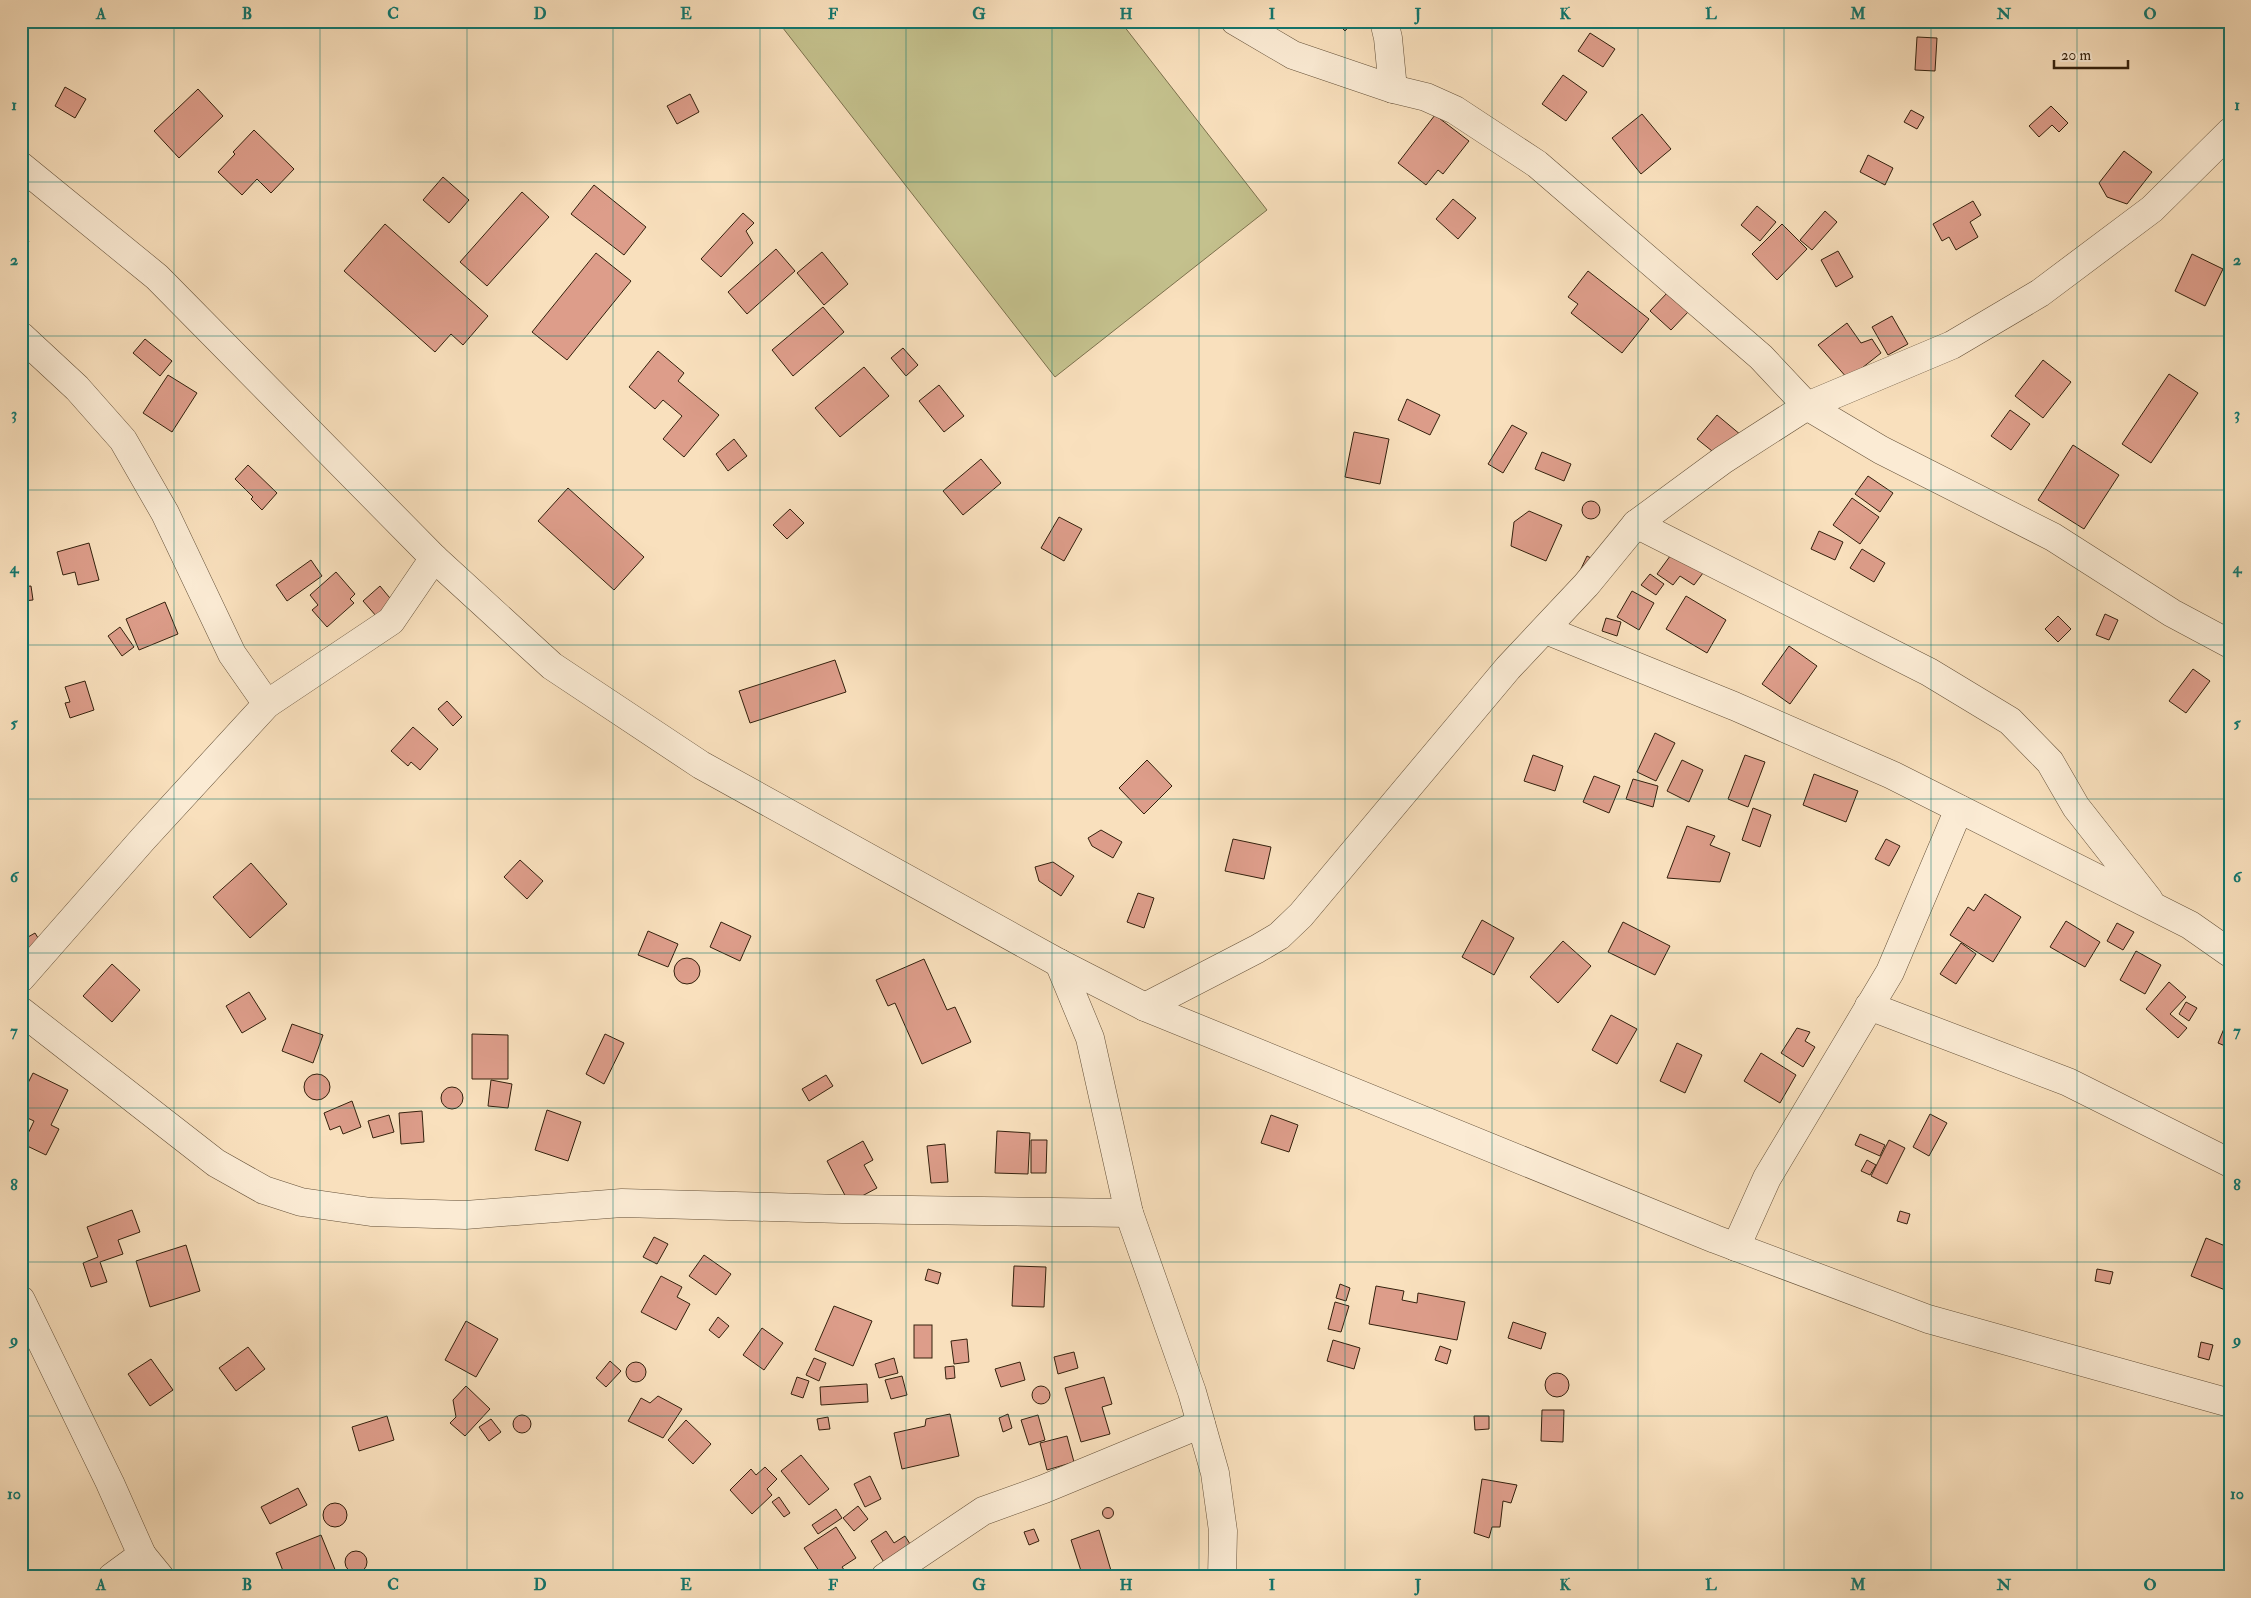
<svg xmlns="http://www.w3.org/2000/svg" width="2251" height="1598" font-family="'IM FELL Double Pica',serif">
<rect width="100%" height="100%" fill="#f9e0bd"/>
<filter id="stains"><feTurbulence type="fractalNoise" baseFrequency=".004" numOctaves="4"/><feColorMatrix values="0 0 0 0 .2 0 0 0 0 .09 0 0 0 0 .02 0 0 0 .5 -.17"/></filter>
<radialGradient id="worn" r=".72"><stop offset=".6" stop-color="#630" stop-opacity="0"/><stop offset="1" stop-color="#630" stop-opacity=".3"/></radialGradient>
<polygon fill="#c4c18d" stroke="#7c714d" points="782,21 1120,21 1267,210 1055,377 779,23"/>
<g fill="#dd9d8a" stroke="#34210d">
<polygon points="1335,21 1354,21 1345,31"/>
<polygon points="1590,33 1615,49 1603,67 1578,51"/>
<polygon points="1917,37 1937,38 1935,71 1915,70"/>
<polygon points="1563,75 1587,92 1566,121 1542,104"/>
<polygon points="65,87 86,99 75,118 55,106"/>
<polygon points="198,89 223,116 179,158 154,131"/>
<polygon points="690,94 699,112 677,124 667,106"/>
<polygon points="2051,106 2068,123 2059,132 2052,125 2039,137 2029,126"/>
<polygon points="1911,110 1924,117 1917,129 1904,122"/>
<polygon points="1642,114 1671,149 1641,174 1612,138"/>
<polygon points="1435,115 1469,141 1443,174 1438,170 1426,185 1398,163"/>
<polygon points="254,130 294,169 271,193 257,179 242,195 218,172 235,154 233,152"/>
<polygon points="2124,151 2152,172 2127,204 2107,197 2099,183"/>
<polygon points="1868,155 1893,168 1885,185 1860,172"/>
<polygon points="443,177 469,200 449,223 423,200"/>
<polygon points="594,185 646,227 624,255 571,214"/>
<polygon points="522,192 549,217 487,286 460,262"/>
<polygon points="1453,199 1476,218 1458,239 1436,219"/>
<polygon points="1973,201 1981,215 1970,222 1978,237 1956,250 1949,237 1942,241 1933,224"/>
<polygon points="1757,206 1776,222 1760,241 1741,225"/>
<polygon points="1825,211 1837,222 1812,250 1800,240"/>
<polygon points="743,213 754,223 746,231 753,243 721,277 701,259"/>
<polygon points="385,224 488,316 463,345 451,334 435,352 344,271"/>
<polygon points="1782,224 1807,249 1777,280 1752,254"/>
<polygon points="21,236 29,241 21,253"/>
<polygon points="776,249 795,271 747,314 728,292"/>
<polygon points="1838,251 1853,277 1836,287 1821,260"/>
<polygon points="822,252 848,284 824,305 797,273"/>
<polygon points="596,253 631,281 567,360 532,332"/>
<polygon points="2192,254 2223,269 2205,306 2175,291"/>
<polygon points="1588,271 1649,319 1622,353 1571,313 1578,304 1568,297"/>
<polygon points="1668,292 1689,311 1671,330 1650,311"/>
<polygon points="823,307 844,332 793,376 772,350"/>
<polygon points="1892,316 1908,344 1888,355 1872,327"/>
<polygon points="1847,323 1861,343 1872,339 1881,353 1848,379 1818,345"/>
<polygon points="145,339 172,361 160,376 133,353"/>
<polygon points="903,348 918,365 906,376 891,358"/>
<polygon points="658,351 684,373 678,381 719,415 684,457 663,439 682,416 663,400 655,409 629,387"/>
<polygon points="2043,360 2071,382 2043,418 2015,396"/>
<polygon points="864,367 889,396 840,437 815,408"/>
<polygon points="2169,374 2198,393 2151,463 2122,444"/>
<polygon points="168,375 197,393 172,432 143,413"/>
<polygon points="939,385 964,416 944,432 919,401"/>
<polygon points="1407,399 1440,415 1430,435 1398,420"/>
<polygon points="2010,410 2030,424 2011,450 1991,436"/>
<polygon points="1717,415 1741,435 1722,459 1697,439"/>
<polygon points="1512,425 1527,433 1503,473 1488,464"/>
<polygon points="1354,432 1389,439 1380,484 1345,477"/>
<polygon points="734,439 747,456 728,471 716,454"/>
<polygon points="2073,445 2119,475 2084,529 2038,500"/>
<polygon points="1542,452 1571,464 1564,481 1535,469"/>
<polygon points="981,459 1001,483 963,515 943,491"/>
<polygon points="248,465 277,493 262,510 251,499 253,497 235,479"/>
<polygon points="1868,476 1893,493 1880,512 1855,494"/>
<polygon points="568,488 644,557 614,590 538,521"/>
<polygon points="1852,498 1879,517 1860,544 1833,525"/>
<circle cx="1591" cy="510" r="9"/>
<polygon points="790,509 804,523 787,539 773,525"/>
<polygon points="1529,511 1562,525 1546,561 1511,546 1514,522"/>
<polygon points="1059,517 1082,529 1064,561 1041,548"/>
<polygon points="1819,531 1843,542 1835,560 1811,549"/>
<polygon points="89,543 99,580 78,585 75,572 63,575 57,552"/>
<polygon points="1862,549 1885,563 1874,582 1850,568"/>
<polygon points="1673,552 1703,573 1694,585 1680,576 1673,585 1657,574"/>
<polygon points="1587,556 1597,561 1580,571"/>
<polygon points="311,560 322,576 287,601 276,585"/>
<polygon points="336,572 355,594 350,599 354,603 327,627 312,610 318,605 310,595"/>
<polygon points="1650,574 1664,584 1656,595 1641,585"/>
<polygon points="31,586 33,600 23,601 21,587"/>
<polygon points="380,586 394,603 377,617 363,601"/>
<polygon points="1632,591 1654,603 1639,630 1617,617"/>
<polygon points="1686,596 1726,620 1707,653 1666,629"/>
<polygon points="165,602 178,634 139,650 126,619"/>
<polygon points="2105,614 2118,620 2109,640 2096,635"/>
<polygon points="2058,616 2071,629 2058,642 2045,629"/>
<polygon points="1606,618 1621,622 1617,636 1602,631"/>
<polygon points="120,627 134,647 122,656 108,636"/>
<polygon points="1789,646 1817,666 1790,704 1762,684"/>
<polygon points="835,660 846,692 750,723 739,691"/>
<polygon points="2193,669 2210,681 2186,713 2169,701"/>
<polygon points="85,681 94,710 70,718 65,703 70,702 65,687"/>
<polygon points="447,701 462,717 453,726 438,709"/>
<polygon points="413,727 438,749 420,770 411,762 408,766 391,751"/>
<polygon points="1655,733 1675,743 1656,781 1637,772"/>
<polygon points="1533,755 1563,766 1555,791 1524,781"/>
<polygon points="1745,755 1765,762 1748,807 1728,799"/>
<polygon points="1147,760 1172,786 1144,814 1119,788"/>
<polygon points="1682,760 1703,770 1689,802 1667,791"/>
<polygon points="1814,774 1858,791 1846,822 1803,805"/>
<polygon points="1594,776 1620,786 1609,813 1583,802"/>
<polygon points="1633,779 1658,786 1653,807 1626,799"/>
<polygon points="1753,808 1771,815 1760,847 1742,840"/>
<polygon points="1687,826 1715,836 1710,845 1730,853 1720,882 1667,878"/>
<polygon points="1101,830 1122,842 1113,858 1092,846 1088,838"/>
<polygon points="1233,839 1271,847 1264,879 1225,871"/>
<polygon points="1886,839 1900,846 1889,866 1875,859"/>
<polygon points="520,860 543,881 527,899 504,877"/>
<polygon points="1053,862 1074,876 1061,896 1039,881 1035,867"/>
<polygon points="251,863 287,904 250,938 213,897"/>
<polygon points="1138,893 1154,898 1144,928 1127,922"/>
<polygon points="1985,894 2021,917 1993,962 1950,935 1968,907 1974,911"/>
<polygon points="1482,920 1514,938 1494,975 1462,957"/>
<polygon points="2066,921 2100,942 2085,967 2050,947"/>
<polygon points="721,922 751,936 740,961 710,947"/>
<polygon points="1623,922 1670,946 1655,975 1608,952"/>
<polygon points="2117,923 2134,932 2123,950 2107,941"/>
<polygon points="648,931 678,944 668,967 638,955"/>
<polygon points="35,933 43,946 21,959 21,941"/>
<polygon points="1563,941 1591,966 1558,1003 1530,977"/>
<polygon points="1961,943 1976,954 1956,984 1940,974"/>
<polygon points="2136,951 2161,965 2145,994 2120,980"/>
<circle cx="687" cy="971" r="13"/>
<polygon points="924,959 947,1010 955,1007 971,1042 922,1064 895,1003 888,1006 876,980"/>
<polygon points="112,964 140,990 112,1022 83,996"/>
<polygon points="2169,982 2186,997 2170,1014 2187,1028 2178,1038 2146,1009"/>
<polygon points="249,992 266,1019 242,1033 226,1006"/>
<polygon points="2186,1002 2197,1008 2189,1021 2179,1014"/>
<polygon points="1611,1015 1637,1029 1617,1064 1592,1050"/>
<polygon points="2228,1019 2230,1019 2230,1048 2218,1043"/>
<polygon points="292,1024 323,1035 313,1063 282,1051"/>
<polygon points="1797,1028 1810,1032 1805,1041 1815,1047 1803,1067 1781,1053"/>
<polygon points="472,1034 508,1035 508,1079 472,1079"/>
<polygon points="605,1034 624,1043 604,1084 586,1074"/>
<polygon points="1677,1043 1702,1055 1685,1093 1660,1081"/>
<polygon points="1761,1053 1796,1075 1780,1103 1744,1081"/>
<polygon points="33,1073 68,1090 51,1125 59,1129 46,1155 23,1144 34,1121 21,1115 21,1097"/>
<circle cx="317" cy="1087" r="13"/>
<polygon points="826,1075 833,1086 809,1101 802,1089"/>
<polygon points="491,1080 512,1084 508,1108 488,1106"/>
<circle cx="452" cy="1098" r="11"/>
<polygon points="352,1101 361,1127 343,1134 340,1126 330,1130 324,1113"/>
<polygon points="547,1110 581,1122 568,1161 535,1150"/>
<polygon points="422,1111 424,1142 401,1144 399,1113"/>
<polygon points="1930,1114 1947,1123 1929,1156 1913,1147"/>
<polygon points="389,1115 394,1132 373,1138 368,1121"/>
<polygon points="1271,1115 1298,1125 1289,1152 1261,1143"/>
<polygon points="997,1131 1030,1133 1028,1174 995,1173"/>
<polygon points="1860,1134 1885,1145 1880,1156 1855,1145"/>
<polygon points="1031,1140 1047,1140 1046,1173 1031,1173"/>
<polygon points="1889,1140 1905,1148 1887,1184 1871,1176"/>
<polygon points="863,1141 873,1160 864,1165 877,1188 849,1203 827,1161"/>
<polygon points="945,1144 948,1182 931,1183 927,1146"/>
<polygon points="1867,1160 1876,1165 1870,1175 1861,1171"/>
<polygon points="132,1210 140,1232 118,1240 123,1254 100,1262 107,1282 91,1287 83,1263 98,1257 87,1227"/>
<polygon points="1900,1211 1910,1214 1907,1224 1897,1221"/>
<polygon points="654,1237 668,1244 657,1264 643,1257"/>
<polygon points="2206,1238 2230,1248 2230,1292 2191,1276"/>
<polygon points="186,1245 200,1291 150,1307 136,1261"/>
<polygon points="704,1255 731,1274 716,1295 689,1276"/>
<polygon points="1014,1266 1046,1267 1044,1307 1012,1306"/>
<polygon points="928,1269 941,1273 938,1284 925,1280"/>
<polygon points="2097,1269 2113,1272 2110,1284 2095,1281"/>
<polygon points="661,1276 682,1287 677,1297 690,1304 676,1330 641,1312"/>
<polygon points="1340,1284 1350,1288 1346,1301 1336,1298"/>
<polygon points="1376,1286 1404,1291 1402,1300 1417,1303 1418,1293 1465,1302 1457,1340 1369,1324"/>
<polygon points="1335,1302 1349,1306 1341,1332 1328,1329"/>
<polygon points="834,1306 872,1321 853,1366 815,1350"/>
<polygon points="718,1317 729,1326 719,1338 709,1330"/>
<polygon points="466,1321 498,1339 476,1377 445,1360"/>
<polygon points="1513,1322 1546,1333 1541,1349 1508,1338"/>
<rect x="914" y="1325" width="18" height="33"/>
<polygon points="762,1328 783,1343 764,1370 743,1355"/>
<polygon points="967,1339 969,1362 954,1364 951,1341"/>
<polygon points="1333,1340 1360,1348 1354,1369 1327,1361"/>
<polygon points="2201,1342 2213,1345 2209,1360 2198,1357"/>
<polygon points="1440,1346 1451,1350 1447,1364 1435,1360"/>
<polygon points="248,1347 265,1369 236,1391 219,1368"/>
<polygon points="1074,1352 1078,1368 1058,1374 1054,1357"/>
<polygon points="814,1358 826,1363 819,1381 806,1375"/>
<polygon points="894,1358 898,1373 879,1378 875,1364"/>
<polygon points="151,1359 173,1390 150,1406 128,1374"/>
<polygon points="610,1361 621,1371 606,1387 596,1378"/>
<polygon points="1020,1362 1025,1380 1001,1387 995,1369"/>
<circle cx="636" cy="1372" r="10"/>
<polygon points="954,1366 955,1378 946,1379 945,1367"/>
<circle cx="1557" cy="1385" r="12"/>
<polygon points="902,1376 907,1395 891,1399 885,1380"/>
<polygon points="797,1377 809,1381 803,1398 791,1394"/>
<polygon points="1104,1377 1112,1404 1102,1407 1110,1434 1081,1442 1065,1388"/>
<polygon points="867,1384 868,1402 821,1405 820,1387"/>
<polygon points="466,1386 490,1409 465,1436 450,1423 456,1417 453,1400"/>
<circle cx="1041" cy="1395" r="9"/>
<polygon points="658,1396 682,1409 663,1438 628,1421 641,1398 650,1403"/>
<polygon points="1542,1410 1564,1410 1563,1442 1541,1441"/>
<polygon points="950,1414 959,1456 902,1469 894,1433 925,1426 926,1419"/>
<polygon points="1008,1414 1012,1428 1003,1432 999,1418"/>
<polygon points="1038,1415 1045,1440 1029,1445 1021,1420"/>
<circle cx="522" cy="1424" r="9"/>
<polygon points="387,1416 394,1440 359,1451 352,1427"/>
<polygon points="1474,1416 1489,1416 1489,1429 1475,1430"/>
<polygon points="828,1417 830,1429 819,1430 817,1419"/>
<polygon points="491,1419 501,1432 489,1441 479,1427"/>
<polygon points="686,1420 711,1444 693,1464 668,1440"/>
<polygon points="1067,1436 1074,1462 1047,1470 1040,1443"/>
<polygon points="801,1455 829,1489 809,1505 781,1471"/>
<polygon points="765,1467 777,1479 767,1489 772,1495 752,1514 730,1490 751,1469 756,1475"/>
<polygon points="870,1476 881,1499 865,1507 854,1484"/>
<polygon points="1482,1479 1517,1485 1511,1503 1503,1501 1500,1527 1492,1527 1489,1538 1474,1533"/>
<polygon points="298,1488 307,1505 270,1524 261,1507"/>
<polygon points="779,1497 790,1513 784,1517 772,1502"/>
<circle cx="335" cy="1515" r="12"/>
<polygon points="858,1506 868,1519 854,1531 843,1518"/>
<circle cx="1108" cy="1513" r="5.5"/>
<polygon points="836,1509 842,1518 818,1534 812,1525"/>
<polygon points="836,1527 856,1558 842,1567 847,1574 843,1577 823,1577 804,1548"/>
<polygon points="1034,1529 1039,1541 1029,1545 1024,1532"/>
<polygon points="1099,1530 1112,1574 1103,1577 1083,1577 1071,1540"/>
<polygon points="886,1531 894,1543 905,1536 915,1552 888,1569 871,1541"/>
<polygon points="321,1535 338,1577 283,1577 285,1576 276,1553"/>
<circle cx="356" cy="1562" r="11"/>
</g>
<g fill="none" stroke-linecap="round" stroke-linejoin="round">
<defs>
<g id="minor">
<polyline points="1235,21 1293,55 1393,89 1426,97 1455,110 1537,164 1761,357 1807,406 1881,450 2053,537 2172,613 2230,644"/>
<polyline points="1384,21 1388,38 1393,89"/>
<polyline points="21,166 157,277 434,558 552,666 701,765 1059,963 1145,1007 1715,1239 1928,1319 2230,1403"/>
<polyline points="21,336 77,388 123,440 165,513 232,654 267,704"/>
<polyline points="1636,524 1929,672 2010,721 2050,762 2076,807 2149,900"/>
<polyline points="1546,630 1734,706 1892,775 2190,925 2230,953"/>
<polyline points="1059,963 1090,1038 1129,1213 1192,1392 1215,1473 1223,1531 1222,1577"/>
<polyline points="21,978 143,839 267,704 391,621 434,558"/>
<polyline points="1869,1006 2068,1082 2230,1163"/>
<polyline points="1145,1007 1257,949 1279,936 1301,915 1508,668 1586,585 1636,524 1723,460 1807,406 1952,345 2040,293 2152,209 2230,132"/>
<polyline points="21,1011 216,1163 264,1190 301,1202 371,1212 465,1215 622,1203 842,1209 1129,1213"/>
<polyline points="1736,1247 1767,1178 1890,972 1959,809"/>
<polyline points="21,1300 110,1483 142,1555 112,1577"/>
<polyline points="142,1555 160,1577"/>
<polyline points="885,1577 983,1511 1044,1489 1201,1424"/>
</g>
</defs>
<use href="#minor" stroke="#655139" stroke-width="29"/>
<use href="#minor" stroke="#fbebd4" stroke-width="28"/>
</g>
<path fill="none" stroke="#0f766e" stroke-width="1" stroke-opacity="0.55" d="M174 21V1577M320 21V1577M467 21V1577M613 21V1577M760 21V1577M906 21V1577M1052 21V1577M1199 21V1577M1345 21V1577M1492 21V1577M1638 21V1577M1784 21V1577M1931 21V1577M2077 21V1577M21 182H2230M21 336H2230M21 490H2230M21 645H2230M21 799H2230M21 953H2230M21 1108H2230M21 1262H2230M21 1416H2230"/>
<rect width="2251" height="1598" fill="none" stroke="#f9e0bd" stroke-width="55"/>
<path d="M2054 60v8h74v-8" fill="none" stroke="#34210d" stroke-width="2.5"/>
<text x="2061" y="60" font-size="15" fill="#34210d" stroke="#fbebd4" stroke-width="4" paint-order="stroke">20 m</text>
<rect x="28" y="28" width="2196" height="1542" fill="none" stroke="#0f766e" stroke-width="2"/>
<g font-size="16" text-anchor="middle" font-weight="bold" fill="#0f766e">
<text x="101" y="19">A</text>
<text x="247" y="19">B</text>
<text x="393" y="19">C</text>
<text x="540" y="19">D</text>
<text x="686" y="19">E</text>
<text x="833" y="19">F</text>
<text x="979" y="19">G</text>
<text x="1126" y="19">H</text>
<text x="1272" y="19">I</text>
<text x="1418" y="19">J</text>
<text x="1565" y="19">K</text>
<text x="1711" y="19">L</text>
<text x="1858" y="19">M</text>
<text x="2004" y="19">N</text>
<text x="2150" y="19">O</text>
<text x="14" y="110">1</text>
<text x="2237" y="110">1</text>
<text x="14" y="265">2</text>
<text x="2237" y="265">2</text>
<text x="14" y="419">3</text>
<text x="2237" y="419">3</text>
<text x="14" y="573">4</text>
<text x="2237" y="573">4</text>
<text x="14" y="728">5</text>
<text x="2237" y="728">5</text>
<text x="14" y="882">6</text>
<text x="2237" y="882">6</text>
<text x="14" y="1036">7</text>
<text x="2237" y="1036">7</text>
<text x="14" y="1190">8</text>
<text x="2237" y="1190">8</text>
<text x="14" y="1345">9</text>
<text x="2237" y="1345">9</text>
<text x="14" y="1499">10</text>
<text x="2237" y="1499">10</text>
<text x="101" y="1590">A</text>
<text x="247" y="1590">B</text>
<text x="393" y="1590">C</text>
<text x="540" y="1590">D</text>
<text x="686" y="1590">E</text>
<text x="833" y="1590">F</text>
<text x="979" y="1590">G</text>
<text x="1126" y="1590">H</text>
<text x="1272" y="1590">I</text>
<text x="1418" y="1590">J</text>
<text x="1565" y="1590">K</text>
<text x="1711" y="1590">L</text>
<text x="1858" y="1590">M</text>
<text x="2004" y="1590">N</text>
<text x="2150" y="1590">O</text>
</g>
<rect width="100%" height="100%" filter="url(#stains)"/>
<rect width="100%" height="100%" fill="url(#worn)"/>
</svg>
